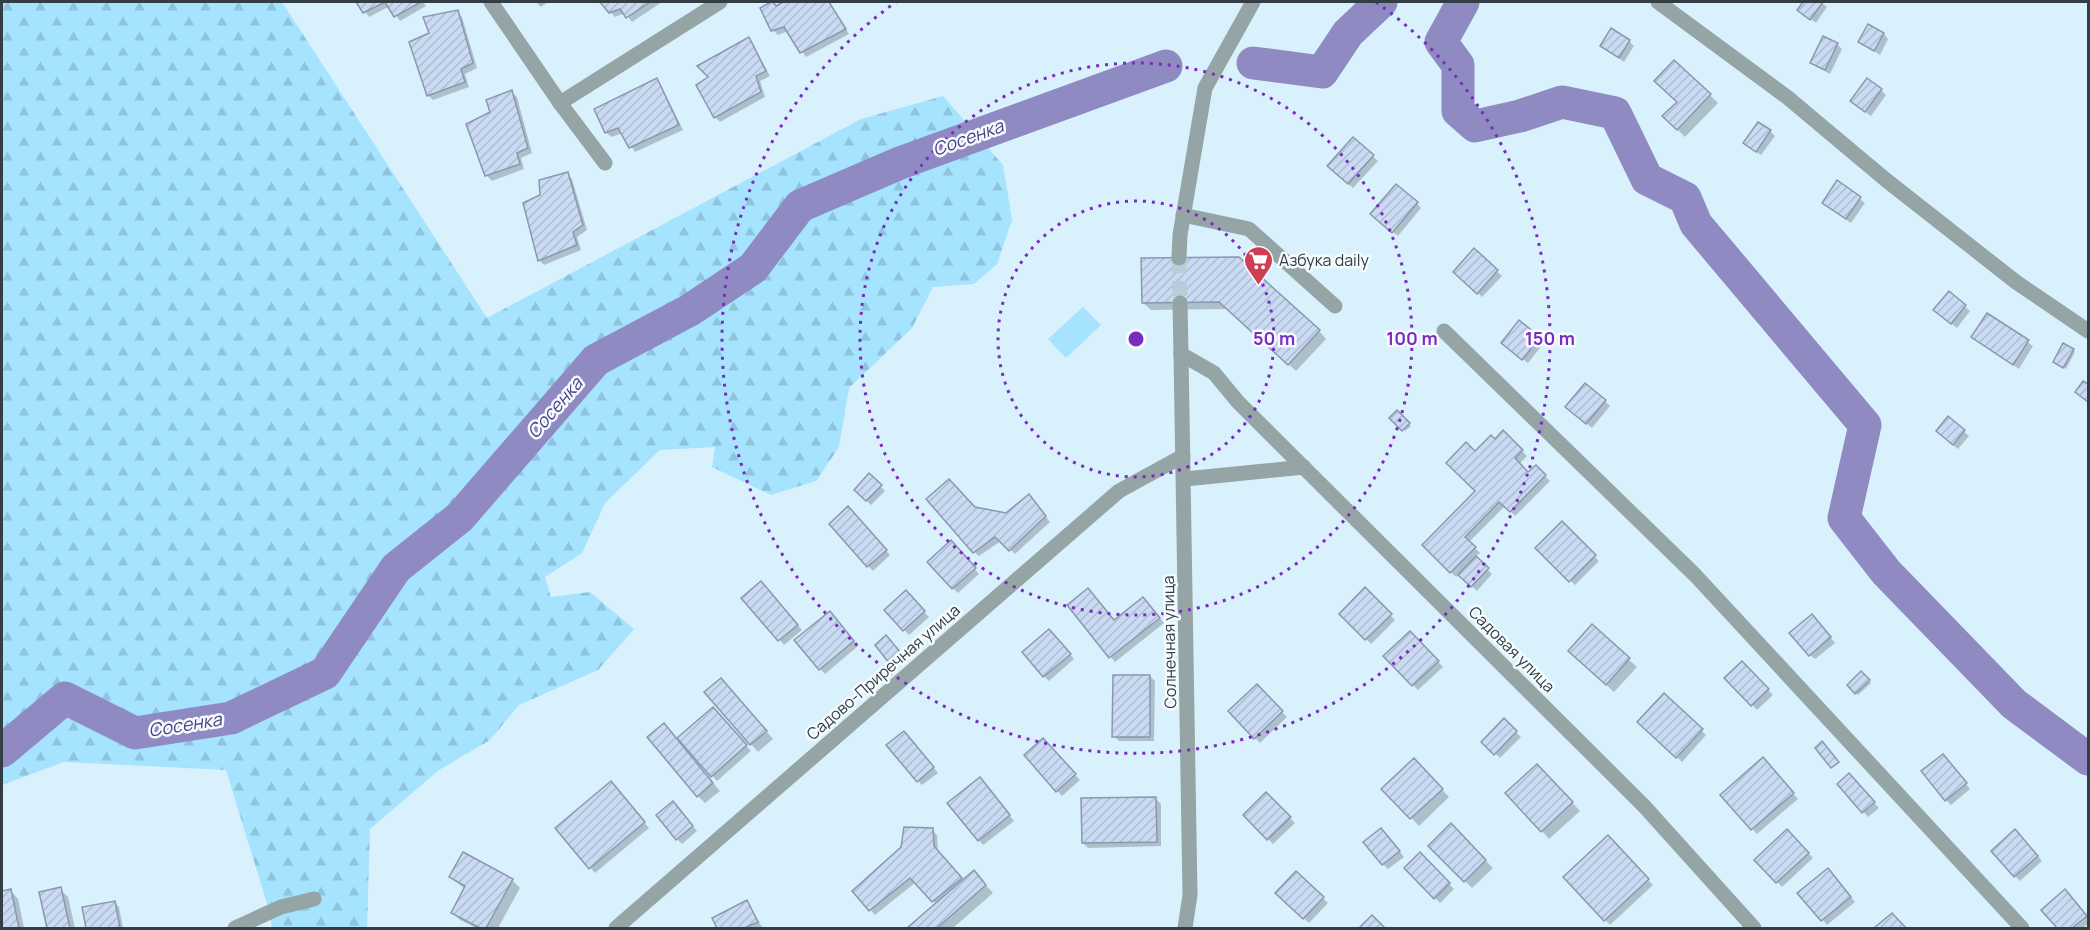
<svg xmlns="http://www.w3.org/2000/svg" width="2090" height="930" font-family="Manrope,sans-serif">
<defs>
<pattern id="forest-firs" width="22" height="20" patternUnits="userSpaceOnUse" patternTransform="scale(1.5)"><rect width="22" height="20" fill="#a5e3ff"/><path d="M5 1l3.5 6h-7zM16 11l3.5 6h-7z" fill="#8ec4dc"/></pattern>
<pattern id="building-hatch" width="6" height="6" patternUnits="userSpaceOnUse" patternTransform="scale(1.5)"><rect width="6" height="6" fill="#c9daf2"/><path d="M-1 1l2-2M0 6l6-6M5 7l2-2" fill="none" stroke="#adbcd1"/></pattern>
</defs>
<rect width="100%" height="100%" fill="#d9f1fd"/>
<polygon fill="url(#forest-firs)" points="2,2 282,2 487,318 861,119 943,96 1003,165 1012,220 997,264 974,284 933,287 912,328 849,388 839,447 816,481 771,495 712,467 715,447 660,450 605,503 582,553 545,577 551,597 590,592 634,629 598,670 519,705 490,740 439,770 370,829 367,928 272,928 269,910 226,770 64,762 2,785"/>
<polygon fill="#a5e3ff" points="1083,307 1101,325 1066,358 1048,339"/>
<g fill="#0003">
<polygon points="358,2 423,2 426,6 400,21 390,6 369,17"/>
<polygon points="536,2 548,2 541,7"/>
<polygon points="602,2 662,2 632,22 625,13 615,17"/>
<polygon points="772,2 777,7 786,2 829,2 849,34 806,57 788,31 778,35 773,30"/>
<polygon points="1805,2 1821,2 1827,7 1816,23 1799,10"/>
<polygon points="457,12 462,17 477,68 465,74 469,87 433,100 428,95 431,34"/>
<polygon points="1884,34 1888,39 1880,55 1860,42"/>
<polygon points="749,39 753,44 770,76 760,81 765,97 720,122 715,117 711,78"/>
<polygon points="1629,41 1634,46 1624,62 1602,46"/>
<polygon points="1837,44 1842,49 1830,74 1817,67 1812,62"/>
<polygon points="1675,62 1718,103 1685,137 1664,116 1678,102"/>
<polygon points="656,80 661,85 683,130 635,152 623,133 611,137 606,132"/>
<polygon points="1881,90 1886,95 1871,116 1857,106"/>
<polygon points="512,92 517,97 532,153 521,158 524,169 492,181 487,176 468,124 491,112"/>
<polygon points="1770,131 1775,136 1761,155 1750,148"/>
<polygon points="1353,139 1378,161 1353,188 1333,171"/>
<polygon points="567,174 572,179 587,230 577,237 581,250 544,265 539,260 542,196"/>
<polygon points="1838,182 1865,203 1851,223 1828,207"/>
<polygon points="1417,203 1421,208 1398,236 1377,219"/>
<polygon points="1474,251 1502,276 1482,297 1455,272"/>
<polygon points="1143,260 1319,331 1326,339 1296,371 1228,309 1151,310 1143,303"/>
<polygon points="1949,293 1970,311 1957,328 1940,314"/>
<polygon points="1988,315 2033,346 2019,369 1973,337"/>
<polygon points="1539,338 1544,343 1528,363 1507,348"/>
<polygon points="2073,350 2075,352 2066,369 2056,363"/>
<polygon points="1605,401 1610,406 1592,428 1572,411"/>
<polygon points="1397,412 1411,426 1405,431 1391,418"/>
<polygon points="1948,418 1969,436 1958,449 1942,436"/>
<polygon points="1503,432 1527,456 1519,464 1528,474 1536,467 1550,481 1515,516 1505,506 1469,542 1480,553 1475,557 1492,574 1477,591 1459,574 1456,577 1424,545 1477,491 1475,453 1495,441"/>
<polygon points="869,475 885,491 871,505 856,490"/>
<polygon points="1034,501 1050,522 1015,554 1001,541 979,556 974,552 974,508 1006,515"/>
<polygon points="853,513 890,555 873,571 868,566"/>
<polygon points="1562,523 1599,561 1575,585 1537,548"/>
<polygon points="956,547 979,574 958,593 953,588"/>
<polygon points="766,588 802,630 784,645 743,598"/>
<polygon points="1365,590 1395,620 1371,644 1341,614"/>
<polygon points="906,592 929,617 909,635 886,610"/>
<polygon points="1148,604 1164,623 1115,662 1069,605 1115,621"/>
<polygon points="834,617 858,646 825,674 820,669"/>
<polygon points="1817,621 1835,643 1815,659 1810,655"/>
<polygon points="1592,626 1637,667 1614,692 1577,658"/>
<polygon points="1410,633 1443,667 1418,690 1385,656"/>
<polygon points="1054,635 1074,659 1049,681 1044,676"/>
<polygon points="891,642 905,659 895,666 890,662"/>
<polygon points="1742,663 1773,695 1757,710 1726,678"/>
<polygon points="1861,673 1871,683 1858,695 1849,685"/>
<polygon points="1150,676 1155,681 1154,741 1119,741 1114,736"/>
<polygon points="1257,686 1287,717 1260,743 1230,711"/>
<polygon points="729,688 773,739 758,752 706,693"/>
<polygon points="1664,696 1706,735 1682,762 1639,722"/>
<polygon points="713,709 751,751 717,781 693,754 691,756 720,791 705,803 698,796 678,740"/>
<polygon points="1504,720 1521,737 1500,758 1483,742"/>
<polygon points="909,737 938,773 922,785 918,781"/>
<polygon points="1048,745 1080,780 1062,796 1026,756"/>
<polygon points="1414,760 1449,797 1419,826 1384,789"/>
<polygon points="1948,761 1970,789 1951,805 1946,800"/>
<polygon points="1768,764 1798,799 1757,834 1722,795"/>
<polygon points="1545,773 1580,811 1549,839 1542,831"/>
<polygon points="1854,780 1879,808 1868,817 1839,784"/>
<polygon points="984,784 1014,821 983,845 979,840"/>
<polygon points="615,788 649,828 595,873 557,828"/>
<polygon points="1266,794 1295,823 1273,844 1245,815"/>
<polygon points="1156,799 1161,804 1161,846 1088,848 1083,843"/>
<polygon points="678,808 697,831 682,844 677,839"/>
<polygon points="1451,825 1493,868 1472,888 1430,846"/>
<polygon points="932,830 937,835 938,853 963,881 981,880 993,893 953,928 910,928 937,905 916,882 875,915 854,891"/>
<polygon points="1787,831 1813,858 1782,887 1756,860"/>
<polygon points="1386,835 1404,857 1388,869 1383,864"/>
<polygon points="2020,836 2042,861 2020,881 2015,876"/>
<polygon points="1608,837 1653,885 1610,925 1565,877"/>
<polygon points="463,854 512,880 520,888 498,928 476,928 460,920 452,912 465,889 450,877"/>
<polygon points="1420,854 1454,889 1440,903 1406,868"/>
<polygon points="1296,873 1328,903 1309,923 1277,893"/>
<polygon points="1832,874 1855,902 1827,925 1800,893"/>
<polygon points="60,889 68,897 75,928 48,928 40,893"/>
<polygon points="11,891 18,899 24,928 2,928 2,893"/>
<polygon points="2070,896 2088,918 2088,924 2083,928 2058,928 2043,910"/>
<polygon points="114,902 119,907 123,928 88,928 84,908"/>
<polygon points="747,902 751,907 762,927 758,928 719,928 714,919"/>
</g>
<g fill="none" stroke-linecap="round" stroke-linejoin="round">
<g stroke="#8f8bc2" stroke-width="33">
<polyline points="1463,2 1441,42 1458,65 1458,111 1475,126 1520,116 1562,102 1615,113 1647,179 1685,198 1696,224 1865,425 1844,518 1886,572 2014,704 2088,759"/>
<polyline points="1253,63 1322,72 1348,33 1381,2"/>
<polyline points="2,751 65,698 135,733 231,718 325,673 396,568 460,517 596,360 690,310 753,268 800,206 900,163 1166,66"/>
</g>
</g>
<g fill="url(#building-hatch)" stroke="#8998af" stroke-width="1.5">
<polygon points="356,2 421,2 394,17 385,2 363,13"/>
<polygon points="600,2 650,2 626,18 620,9 609,13"/>
<polygon points="771,2 773,2 776,6 783,2 829,2 846,29 800,53 784,27 771,31 760,8"/>
<polygon points="1803,2 1823,2 1810,20 1797,10"/>
<polygon points="458,10 473,63 461,69 465,82 427,96 409,42 429,33 423,17"/>
<polygon points="1868,24 1884,33 1874,51 1858,42"/>
<polygon points="1611,28 1630,40 1619,58 1600,46"/>
<polygon points="1823,36 1838,43 1825,70 1810,63"/>
<polygon points="749,37 766,71 756,76 761,92 714,118 696,85 708,77 697,66"/>
<polygon points="1674,60 1711,94 1677,130 1662,116 1677,102 1654,81"/>
<polygon points="657,78 679,125 629,148 618,128 605,133 594,109"/>
<polygon points="1867,78 1882,89 1865,112 1850,101"/>
<polygon points="512,90 528,148 517,153 520,164 485,176 466,124 490,112 486,100"/>
<polygon points="1758,122 1771,130 1756,152 1743,143"/>
<polygon points="1353,137 1374,155 1348,184 1327,166"/>
<polygon points="568,172 583,225 573,232 577,245 538,261 523,203 540,195 539,180"/>
<polygon points="1837,180 1861,197 1846,219 1822,203"/>
<polygon points="1396,184 1418,202 1392,233 1370,214"/>
<polygon points="1474,248 1498,270 1477,294 1453,272"/>
<polygon points="1239,257 1320,330 1288,365 1219,302 1142,303 1141,258"/>
<polygon points="1949,291 1966,305 1951,324 1933,310"/>
<polygon points="1987,313 2029,340 2013,365 1971,337"/>
<polygon points="1519,320 1540,337 1522,360 1501,343"/>
<polygon points="2063,343 2074,349 2063,368 2053,362"/>
<polygon points="2083,381 2088,384 2088,402 2075,392"/>
<polygon points="1585,383 1606,400 1586,424 1565,407"/>
<polygon points="1397,410 1410,423 1402,431 1389,418"/>
<polygon points="1948,416 1965,430 1953,445 1936,431"/>
<polygon points="1503,430 1523,450 1515,458 1528,472 1536,465 1546,475 1510,512 1499,502 1465,537 1476,547 1450,573 1422,545 1475,491 1446,463 1466,442 1475,451 1491,435 1495,439"/>
<polygon points="869,473 882,485 866,501 854,490"/>
<polygon points="949,479 975,507 1006,513 1029,494 1046,516 1009,551 995,537 973,553 926,499"/>
<polygon points="848,506 887,550 867,567 829,524"/>
<polygon points="1562,521 1596,555 1569,582 1535,548"/>
<polygon points="951,540 976,568 952,589 927,562"/>
<polygon points="1476,556 1489,568 1471,587 1458,575"/>
<polygon points="761,581 798,625 778,641 741,598"/>
<polygon points="1365,587 1392,614 1365,640 1339,614"/>
<polygon points="1088,588 1114,620 1143,597 1160,618 1109,658 1067,605"/>
<polygon points="906,590 925,611 903,631 884,610"/>
<polygon points="830,611 854,641 819,670 794,640"/>
<polygon points="1812,614 1831,637 1809,656 1789,633"/>
<polygon points="1592,624 1630,658 1606,685 1568,651"/>
<polygon points="1049,629 1071,654 1043,677 1022,652"/>
<polygon points="1410,631 1439,661 1412,686 1383,656"/>
<polygon points="886,635 901,653 889,663 875,645"/>
<polygon points="1742,661 1769,689 1751,706 1724,678"/>
<polygon points="1861,671 1870,680 1855,694 1847,685"/>
<polygon points="1113,675 1150,675 1150,737 1112,737"/>
<polygon points="721,678 767,731 750,745 704,692"/>
<polygon points="1257,684 1283,711 1254,739 1228,711"/>
<polygon points="1664,693 1703,729 1676,758 1637,722"/>
<polygon points="713,707 747,745 711,777 677,738"/>
<polygon points="1504,718 1517,731 1494,755 1481,742"/>
<polygon points="664,723 713,783 697,797 647,737"/>
<polygon points="904,731 934,767 917,782 886,745"/>
<polygon points="1043,738 1076,774 1056,792 1024,755"/>
<polygon points="1822,741 1839,762 1831,768 1815,748"/>
<polygon points="1943,754 1967,783 1945,801 1921,771"/>
<polygon points="1763,757 1794,793 1751,830 1720,795"/>
<polygon points="1414,758 1443,789 1410,819 1381,789"/>
<polygon points="1537,764 1573,802 1541,832 1505,793"/>
<polygon points="1849,773 1875,802 1862,813 1837,784"/>
<polygon points="980,777 1010,815 978,841 947,803"/>
<polygon points="611,781 645,822 589,869 555,828"/>
<polygon points="1266,792 1291,817 1267,840 1243,815"/>
<polygon points="1156,797 1157,842 1082,843 1081,798"/>
<polygon points="673,801 693,826 676,840 656,815"/>
<polygon points="1451,823 1486,860 1464,882 1428,846"/>
<polygon points="904,827 933,828 934,846 962,878 932,902 910,878 869,911 852,891 901,847"/>
<polygon points="1381,828 1400,851 1382,865 1363,842"/>
<polygon points="1787,829 1809,853 1776,883 1754,860"/>
<polygon points="2015,829 2038,856 2014,877 1991,851"/>
<polygon points="1608,835 1649,879 1604,921 1563,877"/>
<polygon points="463,852 513,879 486,928 480,928 451,913 465,886 449,877"/>
<polygon points="1420,852 1450,883 1434,899 1404,868"/>
<polygon points="1828,868 1851,897 1821,921 1797,893"/>
<polygon points="974,870 986,885 937,928 907,928"/>
<polygon points="1296,871 1324,897 1303,919 1275,893"/>
<polygon points="61,887 70,928 47,928 39,892"/>
<polygon points="11,889 19,928 2,928 2,891"/>
<polygon points="2065,889 2087,916 2072,928 2057,928 2041,910"/>
<polygon points="747,900 758,922 744,928 717,928 712,918"/>
<polygon points="115,901 120,928 86,928 82,907"/>
<polygon points="1892,913 1906,928 1874,928"/>
<polygon points="1372,915 1385,928 1359,928"/>
</g>
<g fill="none" stroke-linecap="round" stroke-linejoin="round">
<polyline stroke="#b8cdd8" stroke-width="15" stroke-dasharray="15 8" stroke-linecap="butt" points="1179,258 1180,303"/>
<g stroke="#95a4a5" stroke-width="15">
<polyline points="491,2 560,103 605,163"/>
<polyline points="1658,2 1787,97 1886,180 2016,282 2088,331"/>
<polyline points="560,103 720,2"/>
<polyline points="1183,215 1249,229 1335,306"/>
<polyline points="1179,258 1180,235 1205,88 1253,2"/>
<polyline points="1180,303 1181,354 1214,373 1238,402 1644,806 1754,928"/>
<polyline points="1444,331 1695,575 2022,928"/>
<polyline points="1181,354 1190,895 1185,928"/>
<polyline points="1185,479 1304,467"/>
<polyline points="235,928 281,907 314,899"/>
<polyline points="616,928 1119,491 1183,456"/>
</g>
</g>
<g fill="none" stroke="#7b2cbf" stroke-width="3" stroke-dasharray="3 6">
<circle cx="1136" cy="339" r="138"/>
<circle cx="1136" cy="339" r="276"/>
<path d="M1376 2A414 414 0 1 1 896 2"/>
</g>
<defs>
<symbol id="supermarket-pin" viewBox="-11 -11 22 30"><path d="M0 17L-7.5 6A9.5 9.5 0 1 1 7.5 6Z" fill="#cf3f53" stroke="#f5fbfe"/><path d="M-6-5.5h2.5l.6 2H6L4.5 2H-2.5L-4.4-4H-6ZM-1.5 3.2a1.3 1.3 0 1 0 .1 0ZM3 3.2a1.3 1.3 0 1 0 .1 0Z" fill="#fff"/></symbol>
</defs>
<g fill-rule="evenodd">
<use href="#supermarket-pin" x="1242" y="244" width="33" height="45"/>
</g>
<g text-anchor="middle" stroke-width="5" stroke-linejoin="round" paint-order="stroke">
<g font-size="16" fill="#323e44" stroke="#f5fbfe" text-anchor="start">
<text x="1279" y="266">Азбука daily</text>
</g>
<g font-size="16" fill="#323e44" stroke="#f5fbfe">
<text transform="translate(1169 642) rotate(-91)" y="6">Солнечная улица</text>
<text transform="translate(1512 649) rotate(45)" y="6">Садовая улица</text>
<text transform="translate(883 672) rotate(-41)" y="6">Садово-Приречная улица</text>
</g>
<g font-size="18" font-style="italic" fill="#493f83" stroke="#f5fbfe">
<text transform="translate(968 138) rotate(-20)" y="6">Сосенка</text>
<text transform="translate(555 408) rotate(-49)" y="6">Сосенка</text>
<text transform="translate(185 725) rotate(-9)" y="6">Сосенка</text>
</g>
</g>
<circle cx="1136" cy="339" r="9" fill="#7b2cbf" stroke="#f5fbfe" stroke-width="3"/>
<g font-size="18" text-anchor="middle" font-weight="bold" fill="#7b2cbf" stroke="#f5fbfe" stroke-width="5" stroke-linejoin="round" paint-order="stroke">
<text x="1274" y="345">50 m</text>
<text x="1412" y="345">100 m</text>
<text x="1550" y="345">150 m</text>
</g>
<rect width="2090" height="930" fill="none" stroke="#323e44" stroke-width="6"/>
</svg>
